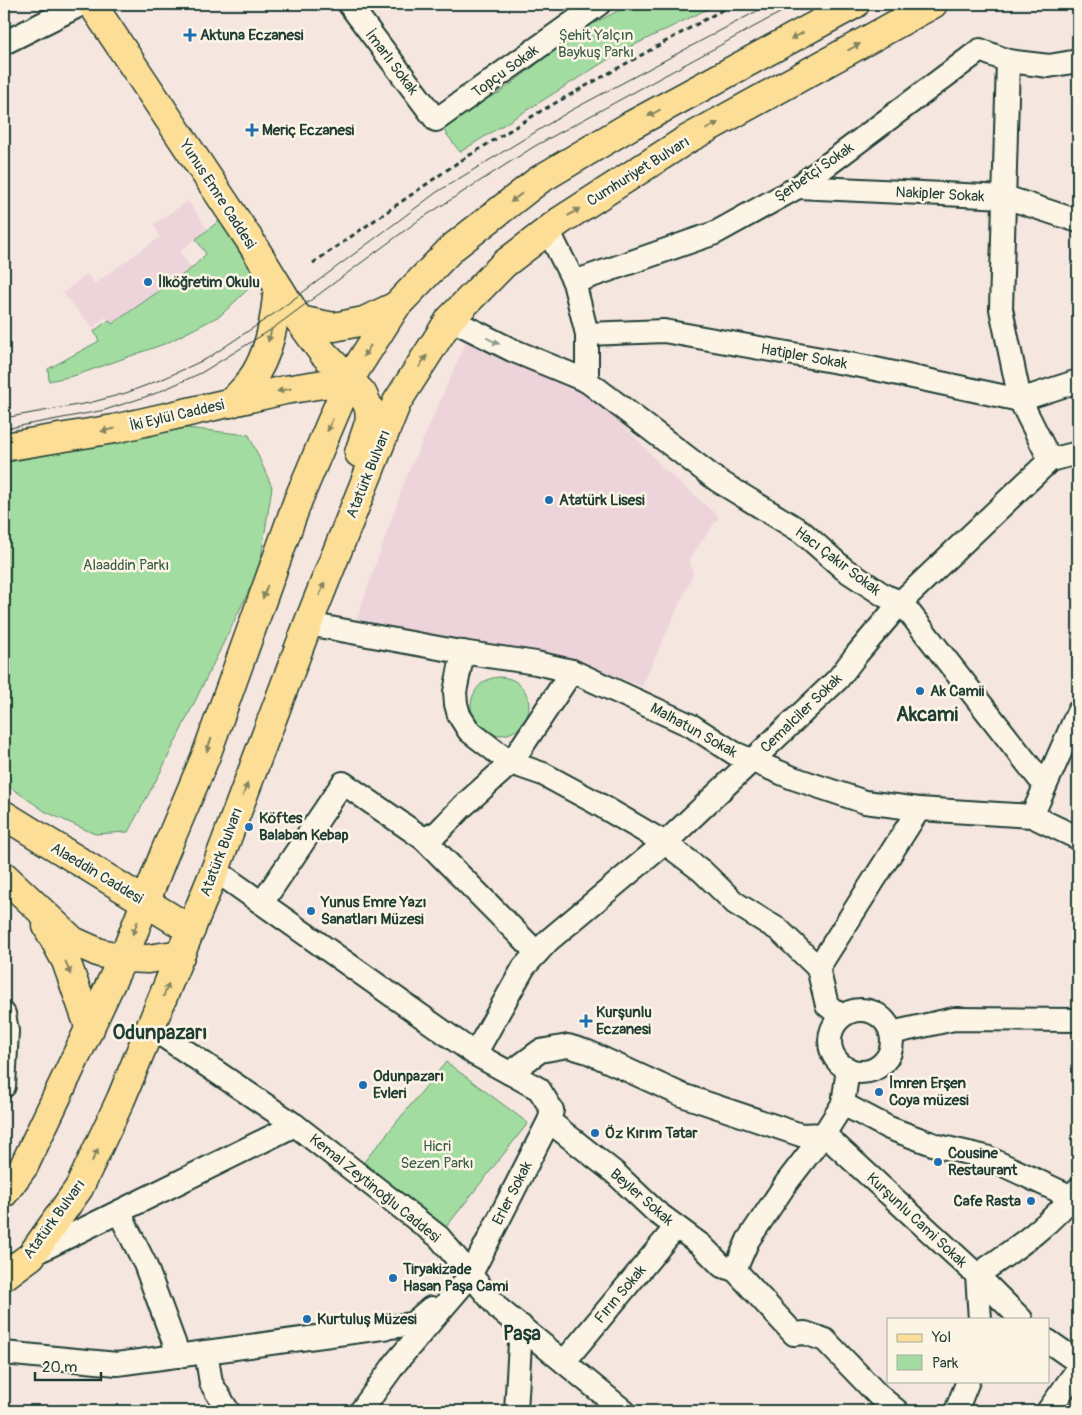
<svg xmlns="http://www.w3.org/2000/svg" width="1082" height="1415" font-family="Pangolin,sans-serif">
<rect width="100%" height="100%" fill="#f5e6e0"/>
<filter id="ink" filterUnits="userSpaceOnUse"><feTurbulence type="fractalNoise" baseFrequency=".02" numOctaves="2"/><feDisplacementMap in="SourceGraphic" scale="10" xChannelSelector="R" yChannelSelector="G"/><feConvolveMatrix kernelMatrix="1 2 1 2 8 2 1 2 1" color-interpolation-filters="sRGB"/></filter>
<g filter="url(#ink)">
<g fill="#edd4da">
<polygon points="188,201 207,229 180,252 191,268 112,324 106,317 93,328 63,293 87,274 94,284 160,237 154,224"/>
<polygon points="469,335 590,394 641,443 661,466 719,517 689,559 693,574 642,686 569,661 355,624 404,483"/>
</g>
<g fill="#a2dca1" stroke="#608c6a">
<polygon points="631,4 718,4 620,52 460,152 436,120 499,93 583,29"/>
<polygon points="219,221 262,276 221,315 167,343 77,375 49,381 48,369 99,341 94,331 109,320 112,324 192,268 206,254 196,239"/>
<polygon points="186,428 249,435 272,487 259,570 160,773 128,832 95,834 46,812 4,783 4,463"/>
<circle cx="500" cy="706" r="29"/>
<polygon points="446,1062 528,1123 443,1231 363,1163"/>
</g>
<g fill="none" stroke-linecap="round" stroke-linejoin="round">
<defs>
<g id="minor">
<polyline points="349,4 436,120 599,4"/>
<polyline points="4,43 82,4"/>
<polyline points="1008,61 1001,309 1020,400 1050,460"/>
<polyline points="798,187 1005,197 1078,221"/>
<polyline points="548,230 574,282 587,334 587,381"/>
<polyline points="574,282 715,233 798,187 980,50 1008,61 1049,66 1078,61"/>
<polyline points="450,319 512,350 587,381 717,480 802,532 844,569 885,596 901,602 1045,786"/>
<polyline points="587,334 664,331 866,367 1020,400"/>
<polyline points="1020,400 1078,381"/>
<polyline points="308,624 455,651 536,663 572,671 692,726 734,753 793,778 865,802 919,809 1032,816 1078,838"/>
<polyline points="463,652 455,692 456,704 459,715 469,731 511,763 543,774 593,801 665,843 702,871 735,903 779,930 818,968"/>
<polyline points="1032,816 1078,712"/>
<polyline points="424,839 438,832 462,807 511,763 572,671"/>
<polyline points="215,870 475,1054 539,1089 552,1110 549,1121 470,1276 397,1361 361,1411"/>
<polyline points="262,903 343,783 424,839 537,953"/>
<circle cx="861" cy="1041" r="31"/>
<polyline points="4,1014 7,1031 4,1086"/>
<polyline points="841,1016 827,1005 818,968 919,809"/>
<polyline points="150,1027 295,1125 439,1237 499,1309 624,1411"/>
<polyline points="891,1033 954,1019 1076,1020 1078,1019"/>
<polyline points="475,1054 524,967 549,940 665,843 838,679 857,654 901,602 1050,460 1078,453"/>
<polyline points="510,1073 540,1051 568,1046 588,1052 682,1095 801,1135 824,1134 843,1104 848,1069"/>
<polyline points="843,1104 889,1128 938,1146 986,1157 1078,1200"/>
<polyline points="549,1121 615,1173 655,1211 701,1245 722,1266 735,1270"/>
<polyline points="119,1212 145,1264 179,1356"/>
<polyline points="31,1255 295,1125"/>
<path d="M1021 1319 977 1275C1012 1251 1053 1224 1078 1189"/>
<polyline points="1048,1341 1078,1362"/>
<polyline points="206,1352 211,1383 228,1411"/>
<polyline points="4,1353 117,1364 412,1324 431,1308"/>
<polyline points="564,1362 676,1227"/>
<polyline points="516,1411 521,1326"/>
<polyline points="897,1411 878,1395 825,1340 805,1333 794,1334 735,1270 748,1240 787,1182 824,1134 977,1275 980,1319"/>
<polyline points="956,1411 968,1381"/>
<polyline points="1048,1411 1078,1369"/>
</g>
<g id="major">
<polyline points="92,4 249,239 299,320 323,353 362,393 369,408 370,420 359,453"/>
<polyline points="299,320 334,327 364,321 396,306"/>
<path d="M231 403C237 396 244 390 249 383 270 356 275 319 278 287"/>
<polyline points="4,447 114,429 285,390 349,380"/>
<polyline points="4,815 191,930"/>
<polyline points="4,876 73,941 100,953 123,958 148,959 181,954"/>
<polyline points="47,926 66,961 90,1029"/>
<polyline points="4,1193 24,1166 127,949 165,852 205,758 298,500 349,380 396,306 452,248 539,180 630,126 855,4"/>
<polyline points="4,1276 31,1256 79,1188 121,1099 215,870 308,624 397,402 450,319 504,264 560,221 686,140 933,4"/>
</g>
</defs>
<use href="#minor" stroke="#1f3d34" stroke-width="26"/>
<use href="#major" stroke="#1f3d34" stroke-width="31"/>
<polyline stroke="#1f3d34" stroke-width="3" stroke-dasharray="5 4" stroke-linecap="butt" points="313,263 457,163 541,111 733,4"/>
<use href="#minor" stroke="#fcf5e5" stroke-width="22"/>
<use href="#major" stroke="#fdde96" stroke-width="28"/>
<g stroke="#1f3d34" stroke-width="1">
<polyline points="4,418 89,403 126,393 165,378 208,358 275,313 437,192 570,111 770,4"/>
<polyline points="4,429 105,410 154,394 201,373 272,329 419,220 535,146 796,4"/>
</g>
</g>
<defs><path id="oneway-solid" d="M-6-.8H1V-3.2L6.5 0L1 3.2V.8H-6Z" transform="scale(1.25)"/></defs>
<g fill="#838560">
<use href="#oneway-solid" transform="translate(797 36) rotate(152)"/>
<use href="#oneway-solid" transform="translate(854 47) rotate(-29)"/>
<use href="#oneway-solid" transform="translate(654 113) rotate(152)"/>
<use href="#oneway-solid" transform="translate(712 126) rotate(-29)"/>
<use href="#oneway-solid" transform="translate(516 198) rotate(142)"/>
<use href="#oneway-solid" transform="translate(574 212) rotate(-33)"/>
<use href="#oneway-solid" transform="translate(270 335) rotate(106)"/>
<use href="#oneway-solid" transform="translate(367 351) rotate(123)"/>
<use href="#oneway-solid" transform="translate(423 361) rotate(-57)"/>
<use href="#oneway-solid" transform="translate(284 390) rotate(168)"/>
<use href="#oneway-solid" transform="translate(330 425) rotate(113)"/>
<use href="#oneway-solid" transform="translate(108 430) rotate(169)"/>
<use href="#oneway-solid" transform="translate(322 589) rotate(-68)"/>
<use href="#oneway-solid" transform="translate(265 592) rotate(110)"/>
<use href="#oneway-solid" transform="translate(209 745) rotate(110)"/>
<use href="#oneway-solid" transform="translate(245 790) rotate(-69)"/>
<use href="#oneway-solid" transform="translate(135 928) rotate(111)"/>
<use href="#oneway-solid" transform="translate(68 968) rotate(70)"/>
<use href="#oneway-solid" transform="translate(166 990) rotate(-68)"/>
<use href="#oneway-solid" transform="translate(95 1155) rotate(-65)"/>
</g>
<use fill="#8e998c" href="#oneway-solid" transform="translate(493 341) rotate(26)"/>
</g>
<g fill="#1f6fb2" stroke="#fcf5e5" stroke-width="2">
<path d="M187.5 27.5h5v5h5v5h-5v5h-5v-5h-5v-5h5z"/>
<path d="M249.5 122.5h5v5h5v5h-5v5h-5v-5h-5v-5h5z"/>
<circle cx="148" cy="282" r="5"/>
<circle cx="549" cy="500" r="5"/>
<circle cx="920" cy="691" r="5"/>
<circle cx="249" cy="827" r="5"/>
<circle cx="311" cy="911" r="5"/>
<path d="M583.5 1013.5h5v5h5v5h-5v5h-5v-5h-5v-5h5z"/>
<circle cx="363" cy="1085" r="5"/>
<circle cx="879" cy="1092" r="5"/>
<circle cx="595" cy="1133" r="5"/>
<circle cx="938" cy="1162" r="5"/>
<circle cx="1031" cy="1201" r="5"/>
<circle cx="393" cy="1278" r="5"/>
<circle cx="307" cy="1319" r="5"/>
</g>
<g text-anchor="middle" stroke-width="5" stroke-linejoin="round" paint-order="stroke">
<g font-size="15" font-weight="bold" fill="#1f3d34" stroke="#fcf5e5" text-anchor="start">
<text x="200" y="40">Aktuna Eczanesi</text>
<text x="262" y="135">Meriç Eczanesi</text>
<text x="158" y="287">İlköğretim Okulu</text>
<text x="559" y="505">Atatürk Lisesi</text>
<text x="930" y="696">Ak Camii</text>
<text x="259" y="823">Köftes<tspan x="259" dy="17">Balaban Kebap</tspan></text>
<text x="321" y="907">Yunus Emre Yazı<tspan x="321" dy="17">Sanatları Müzesi</tspan></text>
<text x="596" y="1017">Kurşunlu<tspan x="596" dy="17">Eczanesi</tspan></text>
<text x="373" y="1081">Odunpazarı<tspan x="373" dy="17">Evleri</tspan></text>
<text x="889" y="1088">İmren Erşen<tspan x="889" dy="17">Coya müzesi</tspan></text>
<text x="605" y="1138">Öz Kırım Tatar</text>
<text x="948" y="1158">Cousine<tspan x="948" dy="17">Restaurant</tspan></text>
<text x="1021" y="1206" text-anchor="end">Cafe Rasta</text>
<text x="403" y="1274">Tiryakizade<tspan x="403" dy="17">Hasan Paşa Cami</tspan></text>
<text x="317" y="1324">Kurtuluş Müzesi</text>
</g>
<g font-size="15" fill="#395d4a" stroke="#fcf5e5">
<text x="596" y="40">Şehit Yalçın<tspan x="596" dy="17">Baykuş Parkı</tspan></text>
<text x="126" y="570">Alaaddin Parkı</text>
<text x="437" y="1151">Hicri<tspan x="437" dy="17">Sezen Parkı</tspan></text>
</g>
<g font-size="15" fill="#1f3d34" stroke="#fcf5e5">
<text transform="translate(392 62) rotate(53)" y="5">İmarlı Sokak</text>
<text transform="translate(505 71) rotate(-36)" y="5">Topçu Sokak</text>
<text transform="translate(638 171) rotate(-32)" y="5">Cumhuriyet Bulvarı</text>
<text transform="translate(814 172) rotate(-35)" y="5">Şerbetçi Sokak</text>
<text transform="translate(218 194) rotate(57)" y="5">Yunus Emre Caddesi</text>
<text transform="translate(940 194) rotate(3)" y="5">Nakipler Sokak</text>
<text transform="translate(804 356) rotate(10)" y="5">Hatipler Sokak</text>
<text transform="translate(177 415) rotate(-13)" y="5">İki Eylül Caddesi</text>
<text transform="translate(368 474) rotate(-68)" y="5">Atatürk Bulvarı</text>
<text transform="translate(838 561) rotate(37)" y="5">Hacı Çakır Sokak</text>
<text transform="translate(801 713) rotate(-44)" y="5">Cemalciler Sokak</text>
<text transform="translate(694 730) rotate(29)" y="5">Malhatun Sokak</text>
<text transform="translate(221 852) rotate(-69)" y="5">Atatürk Bulvarı</text>
<text transform="translate(97 873) rotate(31)" y="5">Alaeddin Caddesi</text>
<text transform="translate(375 1188) rotate(39)" y="5">Kemal Zeytinoğlu Caddesi</text>
<text transform="translate(512 1193) rotate(-63)" y="5">Erler Sokak</text>
<text transform="translate(642 1197) rotate(41)" y="5">Beyler Sokak</text>
<text transform="translate(54 1219) rotate(-54)" y="5">Atatürk Bulvarı</text>
<text transform="translate(917 1220) rotate(43)" y="5">Kurşunlu Cami Sokak</text>
<text transform="translate(620 1294) rotate(-50)" y="5">Fırın Sokak</text>
</g>
<g font-size="20" font-weight="bold" fill="#1f3d34" stroke="#fcf5e5">
<text x="927" y="721">Akcami</text>
<text x="160" y="1039">Odunpazarı</text>
<text x="522" y="1340">Paşa</text>
</g>
</g>
<rect width="1082" height="1415" fill="none" stroke="#fcf5e5" stroke-width="20"/>
<rect x="10" y="10" width="1062" height="1395" fill="none" stroke="#1f3d34" stroke-width="2" filter="url(#ink)"/>
<rect x="887" y="1318" width="162" height="65" fill="#fcf5e5" stroke="#a4ab9e"/>
<rect x="897" y="1334" width="25" height="8" fill="#fdde96" stroke="#a4ab9e"/>
<text x="932" y="1342" font-size="15" fill="#1f3d34">Yol</text>
<rect x="897" y="1355" width="25" height="15" fill="#a2dca1" stroke="#a4ab9e"/>
<text x="932" y="1368" font-size="15" fill="#1f3d34">Park</text>
<path d="M35 1372v8h66v-8" fill="none" stroke="#1f3d34" stroke-width="2.5"/>
<text x="42" y="1372" font-size="15" fill="#1f3d34" stroke="#fcf5e5" stroke-width="4" paint-order="stroke">20 m</text>
</svg>
